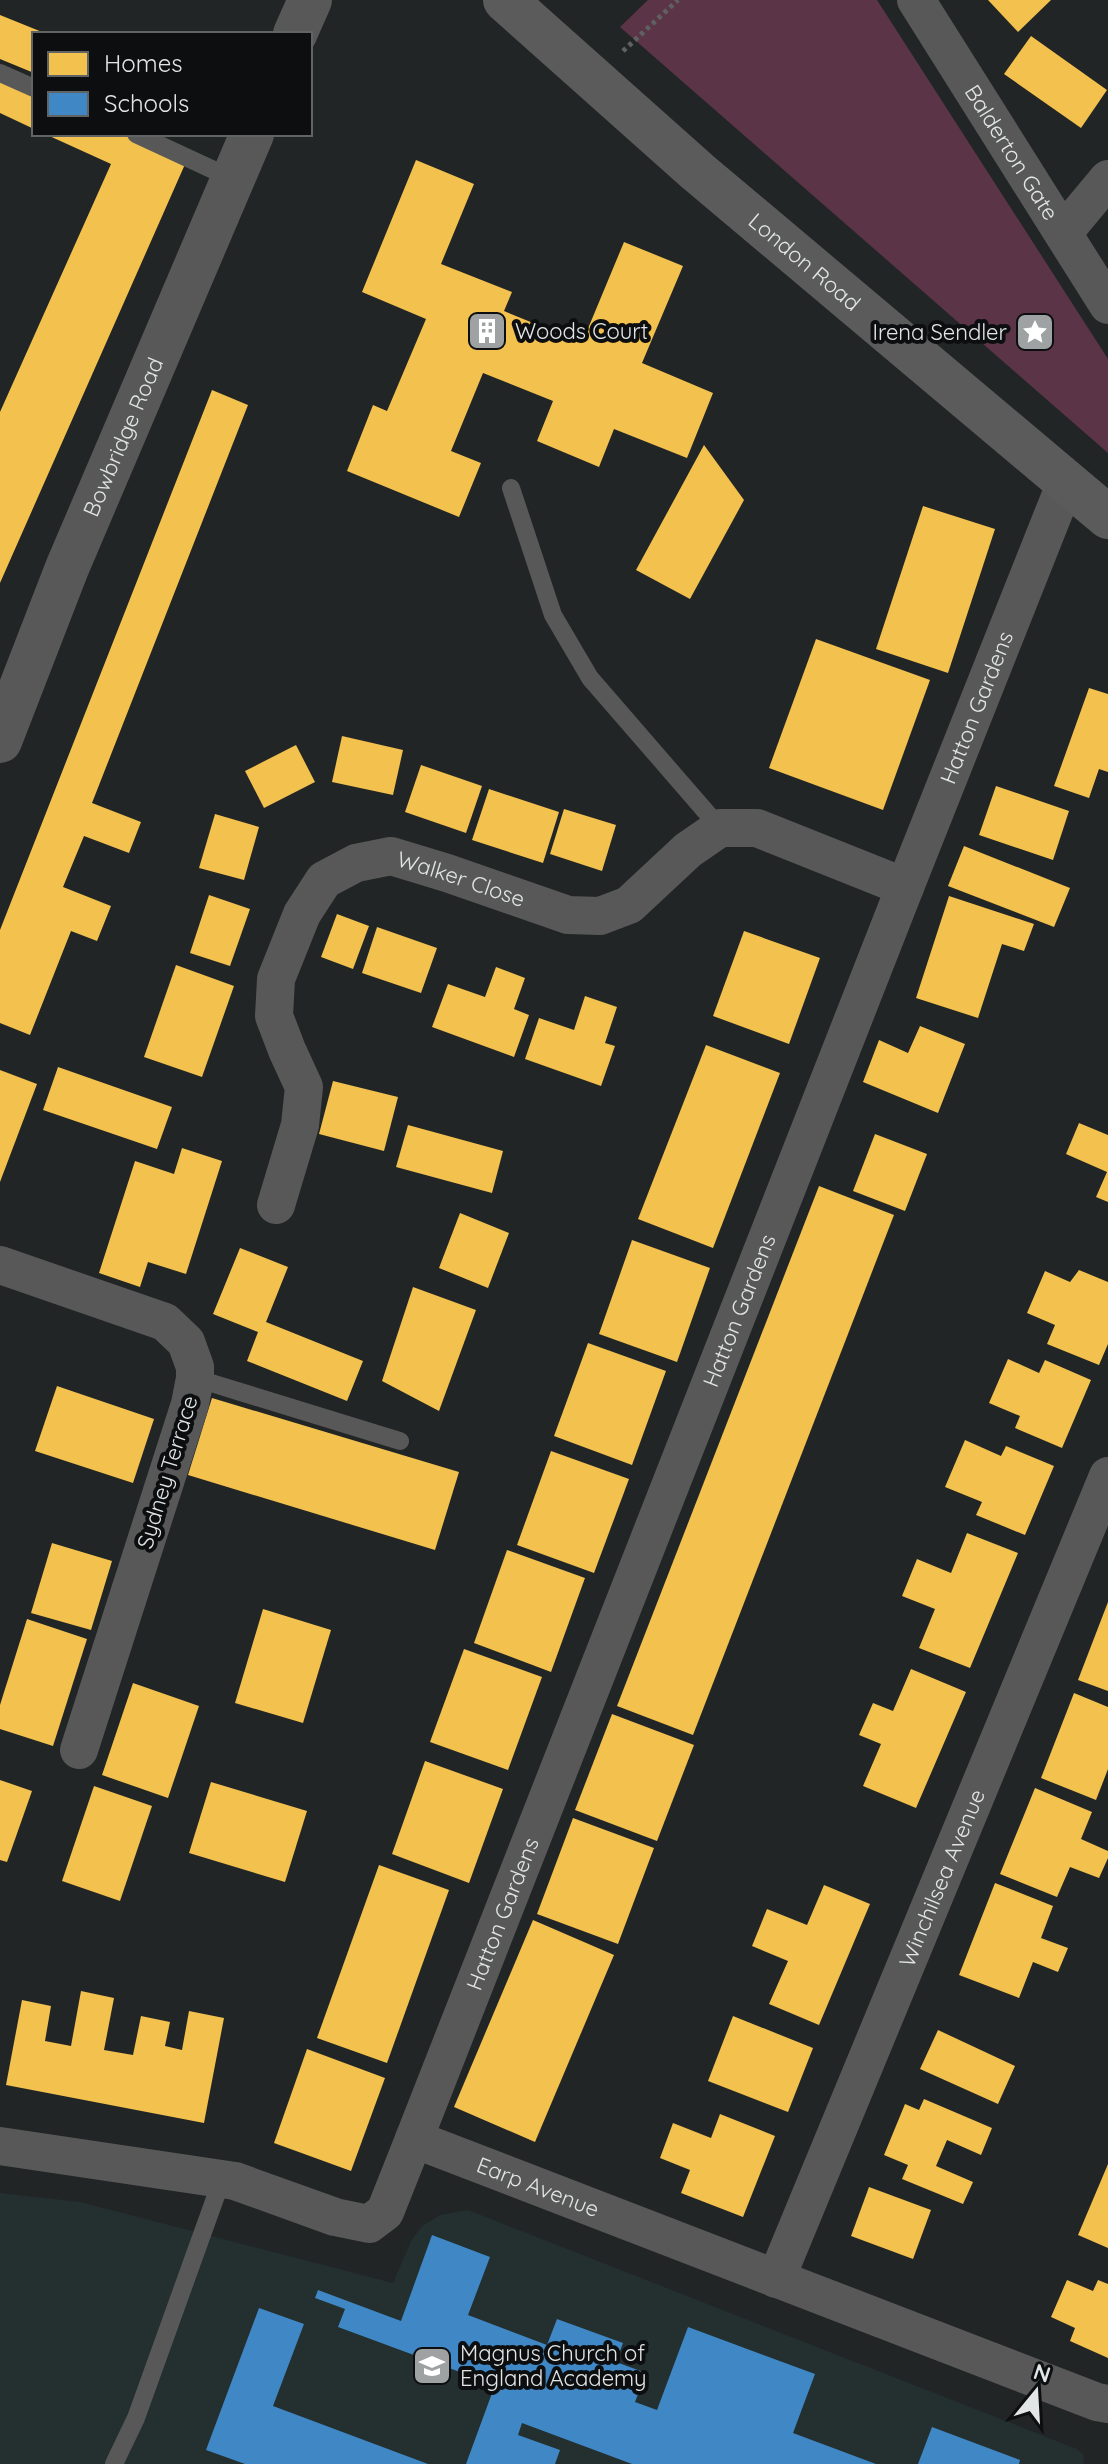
<svg xmlns="http://www.w3.org/2000/svg" width="1108" height="2464" font-family="Quicksand,sans-serif">
<rect width="100%" height="100%" fill="#222525"/>
<polygon fill="#242f30" points="0,2193 80,2202 393,2283 411,2241 422,2226 440,2215 468,2210 1077,2449 1083,2454 1084,2464 0,2464"/>
<polygon fill="#5b3447" points="648,0 877,0 1108,359 1108,453 620,27"/>
<g fill="#f2c14e">
<polygon points="988,0 1051,0 1018,32"/>
<polygon points="0,15 47,34 34,34 34,73 0,59"/>
<polygon points="1031,36 1107,90 1081,128 1004,74"/>
<polygon points="0,78 34,93 34,129 0,113"/>
<polygon points="45,134 124,134 186,162 0,583 0,412 111,164"/>
<polygon points="416,160 474,184 441,264 512,292 504,311 582,343 624,242 683,266 642,363 713,393 687,458 614,429 599,467 537,441 553,401 483,373 451,451 481,463 459,517 347,471 373,405 387,411 426,319 362,292"/>
<polygon points="212,390 248,405 92,803 141,822 129,853 84,836 63,887 111,906 97,941 71,931 30,1035 0,1023 0,930"/>
<polygon points="704,445 744,500 690,599 636,570"/>
<polygon points="923,506 995,529 948,673 876,649"/>
<polygon points="816,639 930,680 883,810 769,768"/>
<polygon points="1089,688 1108,694 1108,772 1099,769 1089,798 1054,786"/>
<polygon points="342,736 403,750 393,795 332,782"/>
<polygon points="296,745 315,782 264,808 245,771"/>
<polygon points="421,765 482,786 466,833 405,812"/>
<polygon points="996,786 1069,811 1053,860 979,835"/>
<polygon points="489,789 559,812 543,863 472,840"/>
<polygon points="564,809 616,825 602,871 550,854"/>
<polygon points="215,814 259,827 244,880 199,868"/>
<polygon points="964,846 1070,888 1054,927 948,886"/>
<polygon points="209,895 250,909 230,966 190,953"/>
<polygon points="949,896 1034,924 1024,951 1002,944 978,1018 916,998"/>
<polygon points="337,914 369,926 353,969 321,957"/>
<polygon points="377,927 437,948 421,993 362,973"/>
<polygon points="744,931 820,958 789,1044 713,1016"/>
<polygon points="176,965 234,986 202,1077 144,1057"/>
<polygon points="496,967 525,978 514,1009 529,1015 514,1057 432,1027 448,984 485,997"/>
<polygon points="585,996 617,1007 605,1043 615,1046 601,1086 525,1059 539,1018 574,1030"/>
<polygon points="920,1026 965,1044 938,1113 863,1082 879,1040 908,1053"/>
<polygon points="706,1045 780,1073 713,1248 638,1219"/>
<polygon points="58,1067 172,1107 157,1149 43,1110"/>
<polygon points="0,1070 37,1084 0,1182"/>
<polygon points="333,1081 398,1097 384,1151 319,1134"/>
<polygon points="1079,1123 1108,1135 1108,1202 1096,1197 1107,1172 1066,1154"/>
<polygon points="408,1125 503,1151 492,1193 396,1167"/>
<polygon points="875,1134 927,1154 905,1211 853,1191"/>
<polygon points="182,1148 222,1161 186,1274 148,1262 140,1287 99,1273 135,1161 174,1174"/>
<polygon points="819,1186 894,1215 693,1735 617,1706"/>
<polygon points="460,1213 509,1233 488,1288 439,1268"/>
<polygon points="632,1240 710,1268 677,1362 599,1334"/>
<polygon points="240,1248 288,1267 266,1322 363,1361 347,1401 247,1361 258,1332 213,1314"/>
<polygon points="1079,1270 1108,1282 1108,1344 1099,1365 1047,1344 1055,1325 1027,1313 1045,1271 1070,1282"/>
<polygon points="413,1287 476,1310 439,1411 382,1381"/>
<polygon points="588,1343 666,1371 632,1465 554,1436"/>
<polygon points="1008,1359 1039,1373 1045,1360 1091,1380 1062,1448 1015,1428 1020,1416 989,1403"/>
<polygon points="57,1386 154,1419 133,1483 35,1451"/>
<polygon points="212,1398 459,1472 435,1550 188,1475"/>
<polygon points="965,1440 1001,1456 1006,1446 1054,1466 1025,1535 976,1515 982,1502 945,1487"/>
<polygon points="551,1451 629,1479 594,1573 517,1545"/>
<polygon points="967,1533 1018,1553 970,1668 919,1648 935,1609 902,1596 917,1559 951,1573"/>
<polygon points="52,1543 112,1561 91,1630 31,1613"/>
<polygon points="507,1550 585,1578 551,1672 474,1643"/>
<polygon points="1108,1602 1108,1691 1078,1680"/>
<polygon points="263,1609 331,1630 303,1723 235,1703"/>
<polygon points="27,1619 87,1639 53,1746 0,1729 0,1705"/>
<polygon points="464,1649 542,1677 508,1770 430,1742"/>
<polygon points="911,1669 966,1692 916,1808 863,1786 881,1744 859,1735 873,1703 893,1711"/>
<polygon points="133,1683 199,1706 168,1798 102,1775"/>
<polygon points="1074,1693 1108,1707 1108,1769 1096,1800 1041,1778"/>
<polygon points="612,1714 694,1745 657,1841 575,1810"/>
<polygon points="425,1761 503,1789 469,1883 392,1854"/>
<polygon points="0,1780 32,1791 7,1862 0,1860"/>
<polygon points="211,1782 307,1811 285,1882 189,1853"/>
<polygon points="94,1786 152,1806 120,1901 62,1881"/>
<polygon points="1035,1788 1092,1812 1081,1839 1108,1851 1108,1858 1099,1878 1070,1867 1057,1897 1000,1874"/>
<polygon points="573,1818 654,1848 618,1944 537,1914"/>
<polygon points="379,1865 449,1890 387,2063 317,2038"/>
<polygon points="995,1883 1053,1906 1041,1938 1068,1948 1058,1972 1033,1962 1019,1998 959,1975"/>
<polygon points="824,1885 870,1904 819,2025 769,2004 788,1961 752,1946 767,1909 807,1925"/>
<polygon points="533,1920 614,1955 535,2142 454,2107"/>
<polygon points="81,1991 114,1998 104,2050 133,2055 141,2016 170,2022 165,2046 182,2050 189,2011 224,2018 204,2123 6,2085 22,2000 51,2006 45,2041 71,2046"/>
<polygon points="733,2016 813,2048 788,2112 708,2081"/>
<polygon points="938,2030 1015,2066 998,2104 920,2069"/>
<polygon points="307,2049 385,2078 351,2171 274,2143"/>
<polygon points="924,2099 992,2128 981,2155 947,2140 936,2166 973,2182 963,2204 902,2179 908,2165 884,2155 905,2104 919,2110"/>
<polygon points="720,2114 775,2136 743,2217 681,2193 690,2170 660,2158 673,2123 711,2138"/>
<polygon points="1108,2164 1108,2248 1078,2235"/>
<polygon points="869,2187 931,2210 913,2259 851,2236"/>
<polygon points="1067,2280 1093,2291 1098,2280 1108,2284 1108,2358 1070,2341 1075,2328 1051,2317"/>
</g>
<g fill="#3f88c5">
<polygon points="432,2235 490,2257 468,2315 547,2345 557,2319 623,2343 616,2362 646,2373 635,2402 657,2410 688,2327 815,2374 793,2433 876,2464 632,2464 522,2423 518,2435 560,2450 555,2464 466,2464 495,2385 338,2327 345,2309 315,2298 318,2290 401,2321"/>
<polygon points="259,2308 304,2324 273,2406 428,2464 245,2464 206,2450"/>
<polygon points="932,2427 1020,2460 1019,2464 918,2464"/>
</g>
<g fill="none" stroke-linecap="round" stroke-linejoin="round">
<polyline stroke="#5f6060" stroke-width="5" stroke-dasharray="4 4" stroke-linecap="butt" points="623,51 678,0"/>
<g stroke="#585858" stroke-width="18">
<polyline points="0,73 34,88"/>
<polyline points="136,134 233,179"/>
<polyline points="511,488 553,615 590,678 720,828"/>
<polyline points="195,1378 400,1441"/>
<polyline points="114,2464 136,2418 222,2179"/>
</g>
<g stroke="#585858" stroke-width="38">
<path id="s1" d="M916 0 1108 305"/>
<polyline points="1063,233 1108,179"/>
<path id="s2" d="M276 1205 300 1125 304 1087 287 1050 274 1016 276 979 302 914 324 880 356 863 391 856 447 873 568 915 600 916 629 905 688 850 720 828H757L905 887"/>
<polyline points="0,1265 165,1322 186,1342 195,1367 195,1378 190,1404 79,1750"/>
<path id="s3" d="M414 2139 905 887 1066 482"/>
<path id="s4" d="M0 2146 235 2181 335 2217 369 2224 385 2212 414 2139 1097 2402 1108 2404"/>
<path id="s5" d="M776 2279 1108 1476"/>
</g>
<g stroke="#585858" stroke-width="44">
<polyline points="295,34 310,0"/>
<path id="s6" d="M0 741 67 568 252 134"/>
</g>
<path stroke="#5b5b5b" stroke-width="44" id="s7" d="M505 0 698 172 1108 517"/>
</g>
<defs>
<symbol id="building-square" viewBox="-11 -11 22 22"><rect x="-9" y="-9" width="18" height="18" rx="4" fill="#9ea2a2" stroke="#0c0e0f"/><path d="M-4-6H4V6H1V3H-1V6H-4ZM-2.5-4.3h1.7v1.8h-1.7ZM.8-4.3h1.7v1.8H.8ZM-2.5-1h1.7V.8h-1.7ZM.8-1h1.7V.8H.8Z" fill="#fff"/></symbol>
<symbol id="sight-square" viewBox="-11 -11 22 22"><rect x="-9" y="-9" width="18" height="18" rx="4" fill="#9ea2a2" stroke="#0c0e0f"/><path d="M0-6L1.8-2.2L6-1.7L2.9 1.2L3.7 5.4L0 3.3L-3.7 5.4L-2.9 1.2L-6-1.7L-1.8-2.2Z" fill="#fff"/></symbol>
<symbol id="school-square" viewBox="-11 -11 22 22"><rect x="-9" y="-9" width="18" height="18" rx="4" fill="#9ea2a2" stroke="#0c0e0f"/><path d="M0-5L7-2L0 1L-7-2ZM-4 1L0 2.5L4 1V4Q0 6-4 4Z" fill="#fff"/></symbol>
</defs>
<g fill-rule="evenodd">
<use href="#building-square" x="465" y="309" width="44" height="44"/>
<use href="#sight-square" x="1013" y="310" width="44" height="44"/>
<use href="#school-square" x="410" y="2344" width="44" height="44"/>
</g>
<g text-anchor="middle" stroke-width="8" stroke-linejoin="round" paint-order="stroke">
<g font-size="22" fill="#e1e5e5" stroke="#0c0e0f">
<text dy="8" stroke="none"><textPath href="#s1" startOffset="180">Balderton Gate</textPath></text>
<text dy="8" stroke="none"><textPath href="#s7" startOffset="398">London Road</textPath></text>
<text dy="8" stroke="none"><textPath href="#s6" startOffset="328">Bowbridge Road</textPath></text>
<text dy="8" stroke="none"><textPath href="#s3" startOffset="1538">Hatton Gardens</textPath></text>
<text dy="8" stroke="none"><textPath href="#s2" startOffset="492">Walker Close</textPath></text>
<text dy="8" stroke="none"><textPath href="#s3" startOffset="890">Hatton Gardens</textPath></text>
<text transform="translate(167 1472) rotate(-73)" y="8">Sydney Terrace</text>
<text dy="8" stroke="none"><textPath href="#s5" startOffset="434">Winchilsea Avenue</textPath></text>
<text dy="8" stroke="none"><textPath href="#s3" startOffset="242">Hatton Gardens</textPath></text>
<text dy="8" stroke="none"><textPath href="#s4" startOffset="610">Earp Avenue</textPath></text>
</g>
<g font-size="22" fill="#e1e5e5" stroke="#0c0e0f" text-anchor="start">
<text x="515" y="339">Woods Court</text>
<text x="1007" y="340" text-anchor="end">Irena Sendler</text>
<text x="460" y="2361">Magnus Church of<tspan x="460" dy="25">England Academy</tspan></text>
</g>
</g>
<rect x="32" y="32" width="280" height="104" fill="#0c0e0f" stroke="#616465" stroke-width="2"/>
<rect x="48" y="52" width="40" height="24" fill="#f2c14e" stroke="#616465" stroke-width="2"/>
<text x="104" y="72" font-size="24" fill="#e1e5e5">Homes</text>
<rect x="48" y="92" width="40" height="24" fill="#3f88c5" stroke="#616465" stroke-width="2"/>
<text x="104" y="112" font-size="24" fill="#e1e5e5">Schools</text>
<g transform="translate(1036 2392) rotate(18)" stroke="#0c0e0f" stroke-width="6" paint-order="stroke">
<path d="M0-6L14 30L0 20L-14 30Z" fill="#e1e5e5"/>
<text y="-12" font-size="22" font-weight="bold" text-anchor="middle" fill="#e1e5e5">N</text>
</g>
</svg>
